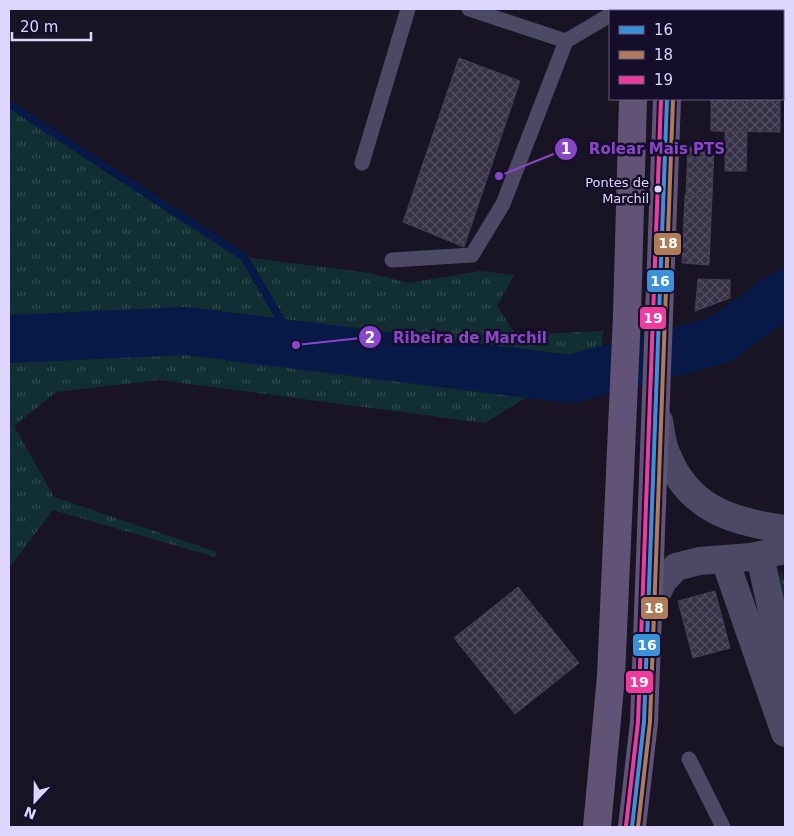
<svg xmlns="http://www.w3.org/2000/svg" width="794" height="836" font-family="'DejaVu Sans',sans-serif">
<defs>
<pattern id="grass-tufts" width="24" height="20" patternUnits="userSpaceOnUse" patternTransform="scale(1.25)"><rect width="24" height="20" fill="#112f32"/><path d="M3 7l-1-3M5 7V3M7 7l1-3M15 17l-1-3M17 17v-4M19 17l1-3" fill="none" stroke="#334c51"/></pattern>
<pattern id="building-cross-hatch" width="8" height="8" patternUnits="userSpaceOnUse" patternTransform="scale(1.25)"><rect width="8" height="8" fill="#373246"/><path d="M0 0l8 8M0 8l8-8" fill="none" stroke="#544f62"/></pattern>
</defs>
<rect width="100%" height="100%" fill="#181424"/>
<g fill="url(#grass-tufts)">
<polygon points="9,104 244,257 370,273 408,283 480,271 514,275 497,306 516,335 603,331 598,392 532,394 485,423 159,380 56,392 14,426 54,497 217,552 215,557 53,510 9,568"/>
<polygon points="781,570 785,583 785,612 778,582"/>
</g>
<g fill="none" stroke-linecap="round" stroke-linejoin="round">
<polyline stroke="#071947" stroke-width="8" points="9,104 244,257 296,345"/>
<polyline stroke="#071947" stroke-width="48" points="9,339 186,331 570,379 720,340 785,293"/>
</g>
<g fill="url(#building-cross-hatch)" stroke="#453f57">
<polygon points="459,58 520,81 464,247 403,222"/>
<polygon points="711,100 780,100 780,132 711,131"/>
<polygon points="725,131 747,132 746,171 725,171"/>
<polygon points="688,147 714,149 712,196 686,195"/>
<polygon points="685,195 712,196 709,265 682,263"/>
<polygon points="698,279 730,280 730,298 695,311"/>
<polygon points="518,587 579,663 515,714 454,638"/>
<polygon points="715,591 730,648 693,658 678,601"/>
</g>
<g fill="none" stroke-linecap="round" stroke-linejoin="round">
<g stroke="#4c4965" stroke-width="15">
<polyline points="469,9 566,41"/>
<polyline points="362,163 408,9"/>
<polyline points="392,260 472,255 503,204 566,41 610,15"/>
<polyline points="689,759 723,827"/>
</g>
<g stroke="#4c4965" stroke-width="28">
<path d="M659 421C661 432 662 445 667 455 689 509 732 522 785 529"/>
<polyline points="760,556 774,620 785,691"/>
<polyline points="725,560 785,733"/>
<polyline points="648,611 663,581 676,567 699,561 751,557 785,550"/>
</g>
<g stroke="#615376" stroke-width="28">
<polyline points="636,11 636,9"/>
<polyline points="669,11 670,9"/>
<polyline points="597,827 611,676 627,315 633,99"/>
<polyline points="632,827 644,722 667,99"/>
</g>
<defs>
<polyline id="bus-1" points="632,827 644,722 667,99"/>
<polyline id="bus-2" points="638,827 650,722 673,99"/>
<polyline id="bus-3" points="626,826 638,722 661,99"/>
</defs>
<use href="#bus-1" stroke="#150e2a" stroke-width="8"/>
<use href="#bus-2" stroke="#150e2a" stroke-width="8"/>
<use href="#bus-3" stroke="#150e2a" stroke-width="8"/>
<use href="#bus-1" stroke="#3a90db" stroke-width="4"/>
<use href="#bus-2" stroke="#b07c57" stroke-width="4"/>
<use href="#bus-3" stroke="#f13a9d" stroke-width="4"/>
</g>
<circle fill="#ded6ff" stroke="#150e2a" stroke-width="2" cx="658" cy="189" r="4.5"/>
<g text-anchor="middle" stroke-width="5" stroke-linejoin="round" paint-order="stroke">
<g font-size="13" fill="#ded6ff" stroke="#150e2a" text-anchor="end">
<text x="649" y="187">Pontes de<tspan x="649" dy="16">Marchil</tspan></text>
</g>
</g>
<path fill="none" stroke="#8a46c9" stroke-width="2" d="M499 176L566 149M296 345L370 337"/>
<g fill="#8a46c9" stroke="#150e2a" stroke-width="2">
<circle cx="499" cy="176" r="5"/>
<circle cx="296" cy="345" r="5"/>
<circle cx="566" cy="149" r="12"/>
<circle cx="370" cy="337" r="12"/>
</g>
<g font-size="15" text-anchor="middle" font-weight="bold" fill="#fff">
<text x="566" y="154">1</text>
<text x="370" y="343">2</text>
</g>
<g font-size="15" text-anchor="middle" font-weight="bold" fill="#8a46c9" stroke="#150e2a" stroke-width="5" stroke-linejoin="round" paint-order="stroke">
<text x="657" y="154">Rolear Mais PTS</text>
<text x="470" y="343">Ribeira de Marchil</text>
</g>
<g stroke="#150e2a" stroke-width="2">
<rect x="653" y="232" width="29" height="24" rx="5" fill="#b07c57"/>
<rect x="646" y="269" width="29" height="24" rx="5" fill="#3a90db"/>
<rect x="639" y="306" width="28" height="24" rx="5" fill="#f13a9d"/>
<rect x="640" y="596" width="29" height="24" rx="5" fill="#b07c57"/>
<rect x="632" y="633" width="29" height="24" rx="5" fill="#3a90db"/>
<rect x="625" y="670" width="29" height="24" rx="5" fill="#f13a9d"/>
</g>
<g font-size="14" text-anchor="middle" font-weight="bold" fill="#fff">
<text x="668" y="248">18</text>
<text x="660" y="286">16</text>
<text x="653" y="323">19</text>
<text x="654" y="613">18</text>
<text x="647" y="650">16</text>
<text x="639" y="687">19</text>
</g>
<rect width="794" height="836" fill="none" stroke="#ded6ff" stroke-width="20"/>
<rect x="609" y="10" width="175" height="90" fill="#150e2a" stroke="#655e7f"/>
<rect x="619" y="26" width="25" height="8" fill="#3a90db" stroke="#655e7f"/>
<text x="654" y="35" font-size="15" fill="#ded6ff">16</text>
<rect x="619" y="51" width="25" height="8" fill="#b07c57" stroke="#655e7f"/>
<text x="654" y="60" font-size="15" fill="#ded6ff">18</text>
<rect x="619" y="76" width="25" height="8" fill="#f13a9d" stroke="#655e7f"/>
<text x="654" y="85" font-size="15" fill="#ded6ff">19</text>
<g transform="translate(35 801) rotate(202)" stroke="#150e2a" stroke-width="4" paint-order="stroke">
<path d="M0-4L9 19L0 12L-9 19Z" fill="#ded6ff"/>
<text y="-8" font-size="14" font-weight="bold" text-anchor="middle" fill="#ded6ff">N</text>
</g>
<path d="M12 32v8h79v-8" fill="none" stroke="#ded6ff" stroke-width="2.5"/>
<text x="20" y="32" font-size="15" fill="#ded6ff" stroke="#150e2a" stroke-width="4" paint-order="stroke">20 m</text>
</svg>
